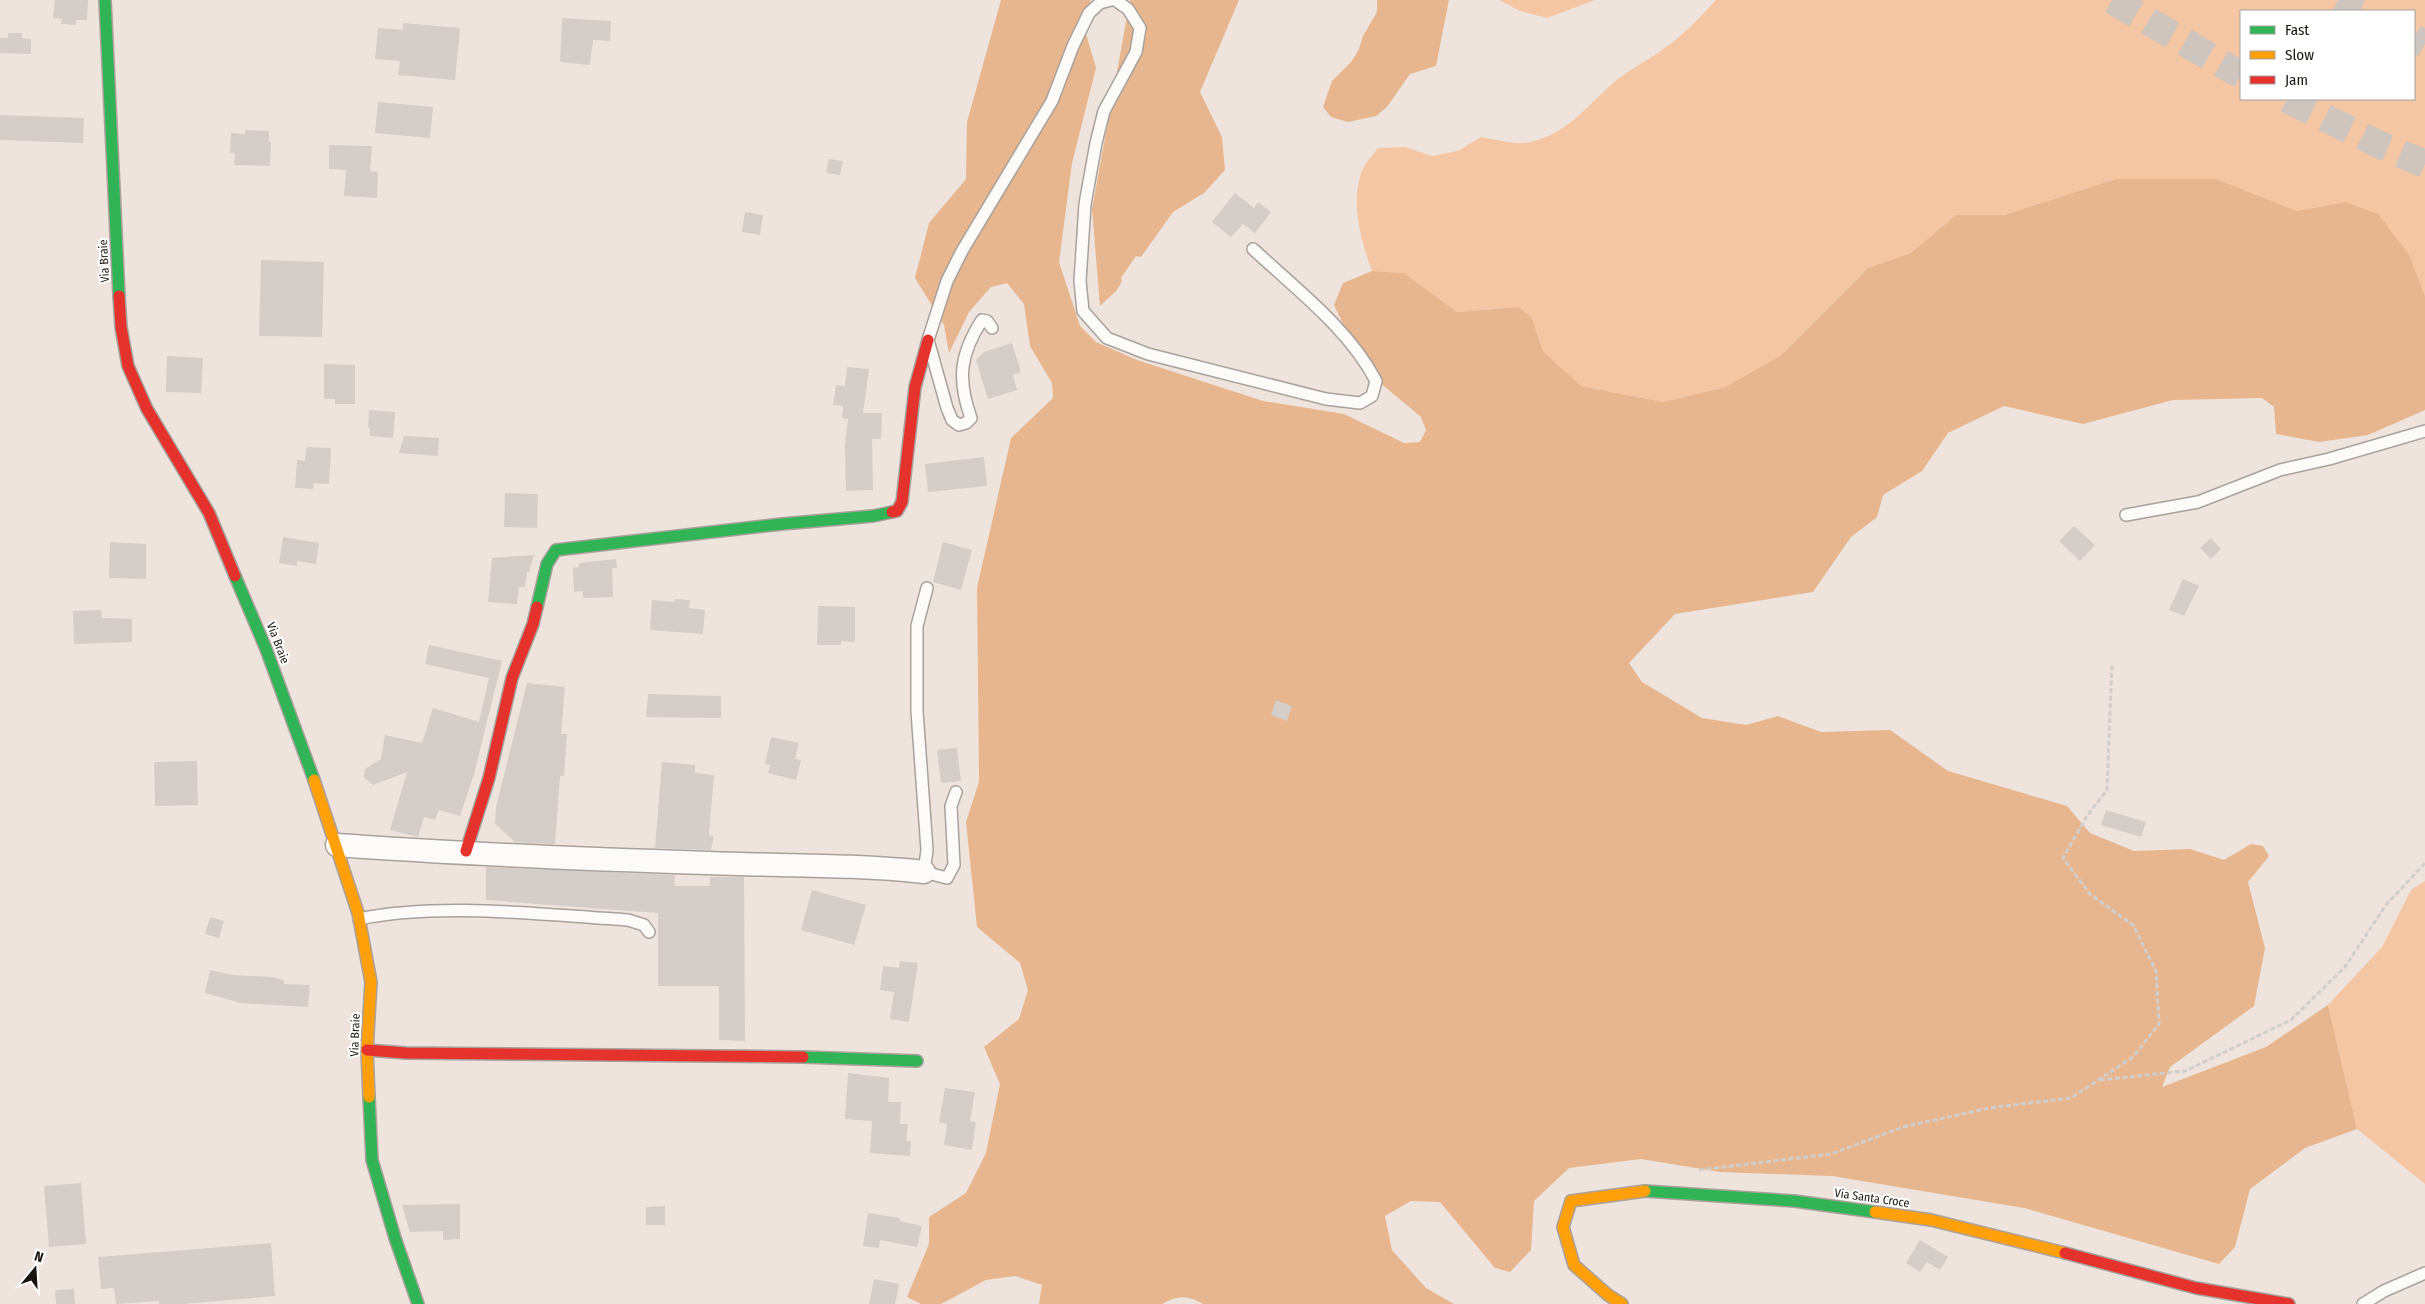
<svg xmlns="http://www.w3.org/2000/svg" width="2425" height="1304" font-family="'Fira Sans Condensed',sans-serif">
<rect width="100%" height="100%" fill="#eee4dd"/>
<g fill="#f4c6a4" fill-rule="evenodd">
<polygon points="1499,0 1595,0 1547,18 1520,11"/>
<path d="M1716 0H2425V296L2410 256 2345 202 2297 211 2216 179H2116L2004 215H1956L1911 253 1868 268 1780 356 1725 387 1663 402 1581 386 1543 351 1532 318 1519 307 1457 312 1404 273 1372 271C1361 241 1350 202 1362 171 1365 163 1373 155 1378 148L1405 147 1432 156 1458 151 1481 137C1497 140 1518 146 1534 141 1570 132 1591 101 1618 79 1633 67 1651 59 1666 47 1684 35 1701 16 1716 0ZM2241 11H2414V99H2241Z"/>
<polygon points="2425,881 2425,1184 2357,1129 2328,1005 2382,947 2411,890"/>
</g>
<g fill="#e7b68e">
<path d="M1001 0H1091L1082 20 1096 68 1072 163 1059 262 1080 326 1096 342 1137 360 1263 401 1344 414 1404 443 1420 442 1426 430 1421 417 1366 371 1334 305 1343 283 1372 271 1404 273 1457 312 1519 307 1532 318 1543 351 1581 386 1663 402 1725 387 1780 356 1868 268 1911 253 1956 215H2004L2116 179H2216L2297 211 2345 202 2378 214 2410 256 2425 296V410L2368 435 2319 442 2276 434 2274 407 2262 398 2173 400 2083 424 2004 406 1948 433 1922 471 1883 495 1877 517 1851 537 1813 592 1675 614 1629 663 1642 682 1702 718 1746 725 1778 716 1821 732 1890 730 1948 771 2067 806 2090 833 2134 851 2190 849 2224 860 2251 844 2263 846 2269 856 2248 882 2265 948 2254 1006 2170 1067 2162 1087 2266 1047 2328 1005 2357 1129 2305 1148 2250 1189 2235 1247 2219 1264 2024 1208 1832 1176 1720 1172 1641 1159 1569 1168 1534 1201 1531 1250 1510 1272 1495 1268 1440 1202 1411 1201 1385 1216 1392 1250 1426 1288 1454 1304H1203C1188 1295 1177 1295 1162 1304H1039L1042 1285 1015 1276 986 1280 941 1304H921L907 1297 929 1244V1217L966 1193 986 1153 1000 1084 984 1047 1019 1019 1028 990 1020 963 977 927 966 822 979 782 977 588 1011 438 1053 398 1052 383 1030 346 1024 304 1007 283 991 287 969 312 949 353 944 325 915 278 929 223 966 179 967 122Z"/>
<polygon points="1130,0 1239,0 1200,92 1222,137 1225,170 1204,193 1173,212 1141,257 1136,256 1121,278 1122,281 1117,290 1100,306 1092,209"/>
<polygon points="1377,0 1449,0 1436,66 1410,74 1387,107 1376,116 1348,122 1331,117 1323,107 1332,81 1352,61 1359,49 1363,36 1377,12"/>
</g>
<g fill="#d5cdc7">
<polygon points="55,0 88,0 87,20 76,20 76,25 61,24 62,19 53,18"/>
<polygon points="562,18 611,21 610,41 593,40 590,65 560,62"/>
<polygon points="403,23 460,28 455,80 398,75 400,61 375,59 378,28 403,30"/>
<polygon points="8,33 22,33 22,38 31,39 31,54 0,53 0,38 8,38"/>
<polygon points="378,102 433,107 430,138 375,133"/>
<polygon points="0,115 84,118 83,143 0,140"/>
<polygon points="245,130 269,131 269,142 271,142 270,166 234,165 235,153 230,153 231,133 245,134"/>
<polygon points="329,145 372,146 370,171 378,172 377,198 344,196 346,170 329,169"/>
<polygon points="829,159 843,161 840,175 826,173"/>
<polygon points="1235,193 1254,208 1258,202 1271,212 1255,233 1243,224 1231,237 1212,222"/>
<polygon points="745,212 763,215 760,235 742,232"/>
<polygon points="261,260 324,262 322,337 259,336"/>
<polygon points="1012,343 1021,372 1013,375 1017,390 988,399 976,360 984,352"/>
<polygon points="167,356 203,358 201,393 166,392"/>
<polygon points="324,364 355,365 355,404 335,404 335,399 324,399"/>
<polygon points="847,367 869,369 863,413 882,413 881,439 872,439 873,490 846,491 845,445 848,419 842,418 843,406 833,405 836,385 845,386"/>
<polygon points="369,410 395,412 393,438 370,436 370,428 368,428"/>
<polygon points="404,436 439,438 438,456 399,453"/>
<polygon points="306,447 331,448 329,484 314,483 313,489 295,488 297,460 305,461"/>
<polygon points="984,457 987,486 928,492 925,464"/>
<polygon points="505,493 538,494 537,528 504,527"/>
<polygon points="2074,526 2095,545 2080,561 2059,541"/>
<polygon points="283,537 319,543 316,564 297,561 297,566 279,563"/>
<polygon points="2211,538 2221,549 2211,559 2200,548"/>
<polygon points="110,542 146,544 146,579 109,578"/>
<polygon points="943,542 972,550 961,590 933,582"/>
<polygon points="534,555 529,572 527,572 525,587 519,587 517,604 488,602 492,558"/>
<polygon points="616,559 617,568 612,568 613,597 583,598 583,591 574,592 573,568 579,567 579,563"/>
<polygon points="2183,579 2199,586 2184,616 2169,610"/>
<polygon points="675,599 690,600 689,608 705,610 703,634 650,630 652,600 674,602"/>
<polygon points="818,606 855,607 855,642 841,641 841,645 817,645"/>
<polygon points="101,610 102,618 132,619 132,642 74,644 73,611"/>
<polygon points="429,645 502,661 474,774 460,816 439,810 435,820 424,817 418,837 390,830 407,772 373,785 364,777 365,769 381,759 385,735 422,743 433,708 479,722 489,678 425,664"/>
<polygon points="527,683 565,687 561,734 567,734 564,776 560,776 555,844 515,842 495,824 496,807"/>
<polygon points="648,694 721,696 721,718 646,717"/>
<polygon points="1276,700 1292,706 1287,721 1271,715"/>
<polygon points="771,737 799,743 795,759 801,760 796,780 768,773 770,765 765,764"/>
<polygon points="957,748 961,781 941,783 937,750"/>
<polygon points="197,761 198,805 155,806 154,762"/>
<polygon points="662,762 695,765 695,773 714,775 709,835 714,836 711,850 655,848"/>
<polygon points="2106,810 2146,822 2141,837 2101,825"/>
<polygon points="486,867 675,875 674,886 710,886 710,877 744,877 745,1041 719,1040 719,986 658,986 658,913 486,900"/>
<polygon points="812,890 866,905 854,945 801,930"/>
<polygon points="210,917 224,921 219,938 205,934"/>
<polygon points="900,961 918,963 909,1022 890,1019 894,992 880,990 883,966 899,968"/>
<polygon points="210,970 232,975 272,977 284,980 284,984 310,985 308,1007 241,1003 205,993"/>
<polygon points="848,1073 889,1078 888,1102 901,1102 900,1124 908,1124 906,1141 911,1141 910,1156 870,1153 872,1121 845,1119"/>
<polygon points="945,1088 975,1092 970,1121 976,1122 972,1150 944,1145 947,1124 939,1122"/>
<polygon points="81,1183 86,1244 49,1247 44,1186"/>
<polygon points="460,1204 460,1239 443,1240 443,1231 410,1232 402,1205"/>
<polygon points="665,1206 665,1225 646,1225 646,1207"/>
<polygon points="868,1213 900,1218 900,1221 922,1226 917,1247 880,1240 879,1248 863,1246"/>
<polygon points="1920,1240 1948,1257 1940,1270 1927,1262 1920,1272 1906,1263"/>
<polygon points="271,1243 275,1296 183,1304 159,1304 159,1301 116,1304 114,1288 101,1289 98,1257"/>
<polygon points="874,1279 899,1284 895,1304 869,1304"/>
<polygon points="74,1289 75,1304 56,1304 55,1290"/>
</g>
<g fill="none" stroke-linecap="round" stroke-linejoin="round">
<g stroke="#cec5be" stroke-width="28" stroke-dasharray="28 14" stroke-linecap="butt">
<polyline points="2112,0 2241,75"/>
<polyline points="2338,0 2360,11"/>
<polyline points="2414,38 2425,44"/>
<polyline points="2287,99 2376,143 2425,164"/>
</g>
<defs>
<g id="lane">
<path d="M1115 0 1128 9 1140 28 1136 52 1104 111 1096 143 1085 204 1080 281 1083 311 1107 338 1148 354 1326 399 1360 403 1372 396 1376 381C1349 329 1295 288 1253 249"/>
<path d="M992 328 987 321 982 320C960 354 957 379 971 418L966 423 959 425 952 420 947 408 928 340 947 281 962 251 1052 101 1073 46 1089 13 1100 3 1111 0"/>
<polyline points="2126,515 2198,502 2280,470 2329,459 2425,431"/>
<polyline points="927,588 917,626 917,711 927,850 924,872 947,878 954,865 951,806 956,792"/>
<path d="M359 919C441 902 544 915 628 920L644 925 649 932"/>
<polyline points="2363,1304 2384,1291 2425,1273"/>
</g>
<path id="street" d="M337 845C460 854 584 859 708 863 780 866 852 864 924 872"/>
<g id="fast">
<polyline points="105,0 119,296"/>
<polyline points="235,576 266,649 314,780"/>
<polyline points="537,607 547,564 556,550 782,524 873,516 892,512"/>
<polyline points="803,1057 917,1061"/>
<polyline points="369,1097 372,1160 395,1238 418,1304"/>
<polyline points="1645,1191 1794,1201 1875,1212"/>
</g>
<g id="slow">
<polyline points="314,780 358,913 371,982 367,1050 369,1097"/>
<polyline points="1875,1212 1931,1220 2065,1253"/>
<polyline points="1622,1304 1608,1295 1574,1265 1563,1227 1571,1201 1645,1191"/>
</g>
<g id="jam">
<polyline points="119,296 121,327 128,366 147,409 209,513 235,576"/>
<polyline points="892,512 897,511 902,502 915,387 928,340"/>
<polyline points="466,851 489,778 512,678 533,624 537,607"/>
<polyline points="367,1050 406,1053 803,1057"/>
<polyline points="2065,1253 2196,1288 2289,1304"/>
</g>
</defs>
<use href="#lane" stroke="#a9a19c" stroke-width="14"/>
<use href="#street" stroke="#a9a19c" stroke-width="25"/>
<use href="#fast" stroke="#a9a19c" stroke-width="14"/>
<use href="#slow" stroke="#a9a19c" stroke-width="14"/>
<use href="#jam" stroke="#a9a19c" stroke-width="14"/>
<g stroke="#d1cfcd" stroke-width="3" stroke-dasharray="5 2.5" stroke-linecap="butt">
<polyline points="2100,1080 2185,1071 2291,1020 2345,967 2386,905 2425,863"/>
<polyline points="1699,1170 1831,1154 1903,1127 1989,1108 2071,1098 2133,1057 2159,1024 2156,971 2133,925 2090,894 2063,858 2087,816 2107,790 2112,663"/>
</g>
<use href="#lane" stroke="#fcfbfa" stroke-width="11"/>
<use href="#street" stroke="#fcfbfa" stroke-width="22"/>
<use href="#fast" stroke="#30b455" stroke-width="11"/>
<use href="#slow" stroke="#ff9f0a" stroke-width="11"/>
<use href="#jam" stroke="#e5322d" stroke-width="11"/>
</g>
<g text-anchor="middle" stroke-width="4" stroke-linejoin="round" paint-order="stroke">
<g font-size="12" fill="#1a140f" stroke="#fff">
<text transform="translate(104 261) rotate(-93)" y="4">Via Braie</text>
<text transform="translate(278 643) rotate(69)" y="4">Via Braie</text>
<text transform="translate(355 1035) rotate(-88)" y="4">Via Braie</text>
<text transform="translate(1872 1198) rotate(8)" y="4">Via Santa Croce</text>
</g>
</g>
<rect x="2240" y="10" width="175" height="90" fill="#ffffff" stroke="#a3a19f"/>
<rect x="2250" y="26" width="25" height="8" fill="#30b455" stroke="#a3a19f"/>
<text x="2285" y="35" font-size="15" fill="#1a140f">Fast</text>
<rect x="2250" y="51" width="25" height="8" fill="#ff9f0a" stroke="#a3a19f"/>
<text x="2285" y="60" font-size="15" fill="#1a140f">Slow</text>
<rect x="2250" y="76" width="25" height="8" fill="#e5322d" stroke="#a3a19f"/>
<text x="2285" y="85" font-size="15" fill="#1a140f">Jam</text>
<g transform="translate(35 1269) rotate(18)" stroke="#ffffff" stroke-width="4" paint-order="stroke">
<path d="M0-4L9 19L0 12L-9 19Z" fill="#1a140f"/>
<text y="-8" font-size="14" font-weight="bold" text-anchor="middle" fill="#1a140f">N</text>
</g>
</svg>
